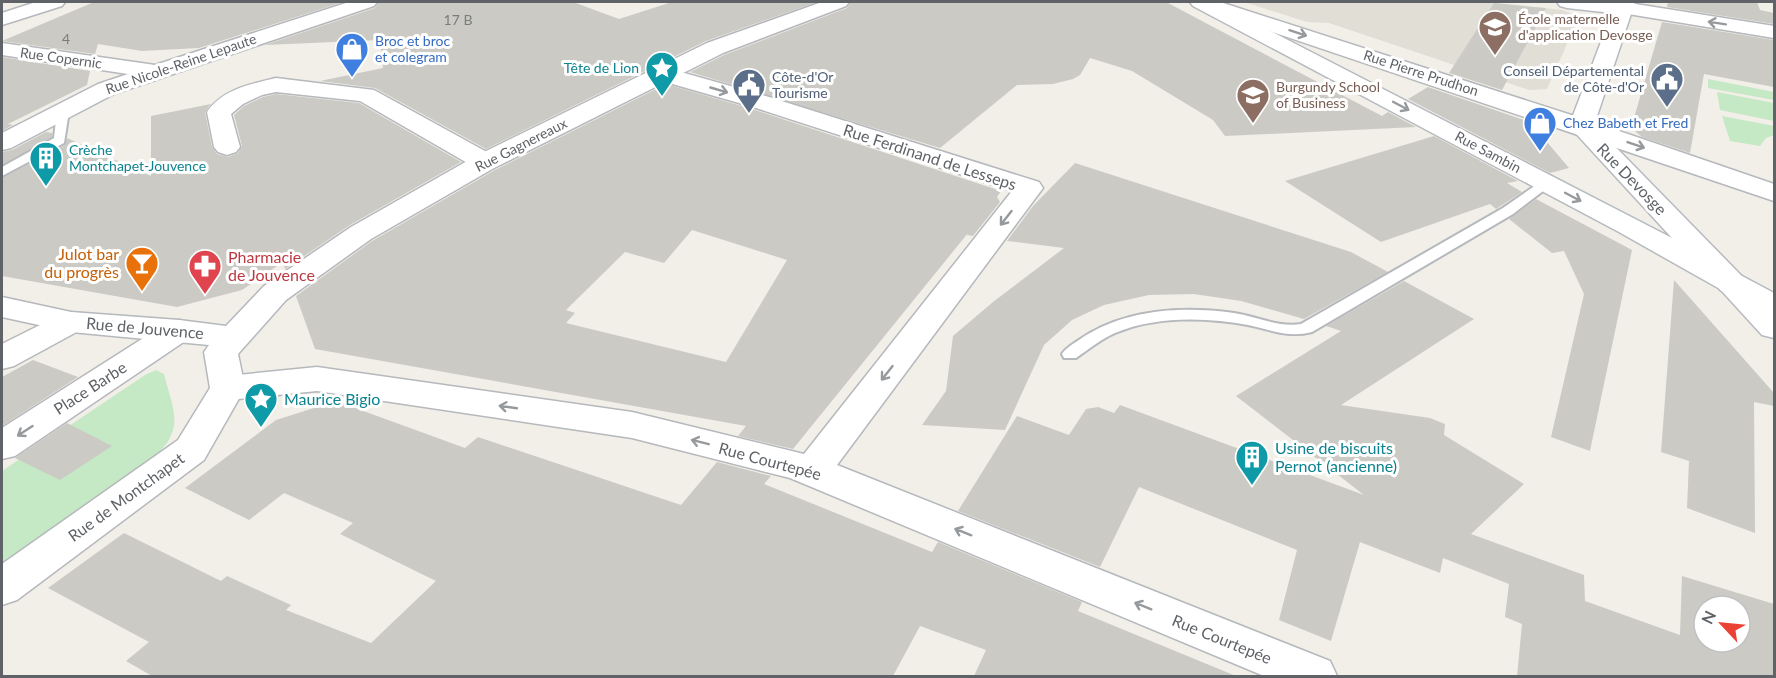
<svg xmlns="http://www.w3.org/2000/svg" width="1776" height="678" font-family="Lato,sans-serif">
<rect width="100%" height="100%" fill="#f1efe8"/>
<polygon fill="#e1ded6" points="1244,2 1480,2 1563,10 1579,17 1547,89 1529,90 1329,23 1307,22"/>
<g fill="#c5e8c5">
<polygon points="1708,79 1774,92 1774,100 1708,88"/>
<polygon points="1717,92 1774,103 1774,121 1720,110"/>
<polygon points="1722,116 1774,126 1774,135 1766,138 1760,146 1730,141"/>
<path d="M156 370 164 374C173 410 186 429 154 457L2 563V471L145 375Z"/>
</g>
<g fill="#cccac5" fill-rule="evenodd">
<polygon points="94,2 343,2 199,48 142,51 98,44 95,54 2,41"/>
<polygon points="379,2 573,2 619,19 672,2 817,2 706,41 486,149 375,88 320,81 383,68 380,40 265,45 375,8"/>
<polygon points="851,2 1166,2 1382,116 1388,112 1416,127 1225,136 1213,120 1132,71 1090,58 1080,75 1073,79 1053,84 1017,85 940,148 690,72 724,55 847,8"/>
<polygon points="1668,2 1757,2 1760,10 1774,13 1774,24 1667,7"/>
<polygon points="1494,3 1546,8 1502,90 1449,73"/>
<polygon points="1662,22 1774,40 1774,87 1704,74 1690,153 1642,137 1631,128"/>
<polygon points="2,57 90,71 87,85 8,124 13,125 2,131"/>
<path d="M666 84 752 109 1001 191 997 197 1000 202 973 236 967 235 968 233 793 449 738 436 746 426 315 349 296 296 372 241 495 170ZM692 230 787 260 726 362 566 323 575 313 566 310 625 252 664 263Z"/>
<polygon points="1428,87 1530,122 1569,168 1550,173 1408,99"/>
<polygon points="276,94 359,103 461,162 350,225 285,269 283,262 242,290 177,307 2,276 2,178 65,145 67,138 151,176 151,116 211,104 205,112 212,147 217,154 228,157 238,153 242,146 234,115 244,106 263,97"/>
<polygon points="46,132 52,133 52,137 2,165 2,152 12,150"/>
<polygon points="1434,136 1518,181 1507,183 1522,192 1496,209 1490,204 1381,242 1285,181"/>
<polygon points="1075,163 1351,252 1388,272 1304,319 1241,301 1194,294 1149,295 1104,305 1072,320 1044,345 1005,430 922,425 946,391 953,336 993,302 1064,248 1007,241 1033,206"/>
<polygon points="1536,199 1632,250 1590,451 1551,437 1584,294 1564,251 1552,253 1509,219"/>
<polygon points="1674,280 1774,393 1774,406 1754,402 1755,533 1687,508 1689,461 1661,452"/>
<path d="M1404 281 1474 319 1341 405 1430 418 1445 424 1444 435 1524 484 1471 534 1584 575 1585 601 1680 635 1682 576 1774 604V676H1517L1522 624 1505 617 1509 584 1443 558 1440 573 1360 542 1331 641 1279 620 1297 550 1139 487 1100 567 958 511 1017 416 1069 435 1086 409 1098 407 1114 413 1120 405 1364 495 1236 396 1341 331 1326 326ZM1704 606H1740V642H1704Z"/>
<polygon points="33,360 78,377 2,426 2,377"/>
<polygon points="336,401 465,448 478,437 681,505 717,462 771,476 764,484 932,552 938,542 1082,602 1078,611 1236,676 974,676 986,650 920,626 893,676 152,676 126,661 149,642 48,588 124,533 221,581 227,576 291,605 286,610 371,643 436,581 340,534 353,523 284,493 249,520 185,488 276,420"/>
<polygon points="67,423 112,446 60,480 15,458"/>
</g>
<g fill="none" stroke-linecap="round" stroke-linejoin="round">
<defs>
<g id="service">
<polygon points="63,107 69,111 64,143 2,176 2,167 54,138 57,111"/>
<path d="M1546 178 1553 182 1551 185 1513 214 1312 332C1288 338 1272 330 1248 325 1206 317 1155 316 1115 333 1101 339 1089 349 1076 358H1064L1062 354C1066 348 1073 344 1079 340 1124 309 1181 306 1234 313 1256 316 1279 328 1301 324L1503 208Z"/>
</g>
<g id="minor">
<polygon points="36,2 65,2 62,6 2,25 2,13"/>
<polygon points="349,2 377,2 374,6 114,94 11,148 2,150 2,133 98,84 128,74 2,55 2,43 155,65"/>
<polygon points="1192,2 1220,2 1590,121 1774,184 1774,201 1195,6"/>
<polygon points="1623,2 1774,26 1774,38 1616,12 1613,8 1616,4"/>
<polygon points="663,67 769,97 1039,182 1043,188 837,465 1330,661 1337,676 1264,676 790,478 632,438 317,391 228,400 216,396 211,388 216,380 228,376 317,367 632,412 804,454 1012,191 753,107 655,79 652,74 655,69"/>
<path d="M276 78 374 90 494 156 498 162 494 168 485 170 476 168 360 101 276 92 262 95 243 104 231 114 240 147 236 152 227 155 218 152 214 147 207 112C223 89 251 84 276 78Z"/>
<polygon points="1731,274 1742,276 1774,293 1774,315 1763,312 1720,290 1716,283 1720,276"/>
<polygon points="71,312 82,315 87,322 82,329 14,366 2,369 2,344 60,315"/>
<polygon points="179,320 191,323 195,330 191,337 15,456 2,459 2,428 167,323"/>
</g>
<polygon id="tertiary" points="822,2 849,2 846,6 723,53 494,168 371,239 286,300 238,354 245,388 204,460 17,600 2,605 2,564 178,440 210,388 204,352 209,345 71,332 2,317 2,297 71,312 179,320 226,326 264,286 351,227 476,156 707,43"/>
<polygon id="secondary" points="1190,2 1214,2 1672,238 1569,126 1612,13 1567,8 1560,6 1557,2 1635,2 1594,125 1774,309 1774,338 1762,335 1720,289 1619,232 1193,6"/>
</defs>
<use href="#service" stroke="#b5b8bc" stroke-width="4"/>
<use href="#minor" stroke="#b5b8bc" stroke-width="3"/>
<use href="#tertiary" stroke="#b5b8bc" stroke-width="3"/>
<use href="#secondary" stroke="#b6babf" stroke-width="3"/>
<use href="#service" fill="#fff" fill-rule="evenodd"/>
<use href="#minor" fill="#fff" fill-rule="evenodd"/>
<use href="#tertiary" fill="#fff" fill-rule="evenodd"/>
<use href="#secondary" fill="#fff" fill-rule="evenodd"/>
</g>
<defs><path id="oneway-shaft" d="M-6 0H5M1.5-3L5.5 0L1.5 3" fill="none" stroke-width="1.6" stroke-linecap="round" stroke-linejoin="round" transform="scale(1.5)"/></defs>
<g stroke="#979a9d">
<use href="#oneway-shaft" transform="translate(1717 23) rotate(-171)"/>
<use href="#oneway-shaft" transform="translate(1298 33) rotate(18)"/>
<use href="#oneway-shaft" transform="translate(719 90) rotate(16)"/>
<use href="#oneway-shaft" transform="translate(1401 106) rotate(28)"/>
<use href="#oneway-shaft" transform="translate(1636 145) rotate(19)"/>
<use href="#oneway-shaft" transform="translate(1573 197) rotate(28)"/>
<use href="#oneway-shaft" transform="translate(1006 218) rotate(128)"/>
<use href="#oneway-shaft" transform="translate(887 373) rotate(128)"/>
<use href="#oneway-shaft" transform="translate(508 407) rotate(-172)"/>
<use href="#oneway-shaft" transform="translate(25 431) rotate(147)"/>
<use href="#oneway-shaft" transform="translate(700 442) rotate(-166)"/>
<use href="#oneway-shaft" transform="translate(963 532) rotate(-158)"/>
<use href="#oneway-shaft" transform="translate(1143 606) rotate(-158)"/>
</g>
<defs>
<symbol id="school-pin" viewBox="-11 -11 22 30"><path d="M0 17L-7.5 6A9.5 9.5 0 1 1 7.5 6Z" fill="#8d6e63" stroke="#fff"/><path d="M0-5L7-2L0 1L-7-2ZM-4 1L0 2.5L4 1V4Q0 6-4 4Z" fill="#fff"/></symbol>
<symbol id="shop-pin" viewBox="-11 -11 22 30"><path d="M0 17L-7.5 6A9.5 9.5 0 1 1 7.5 6Z" fill="#3f7fe0" stroke="#fff"/><path d="M-5-2.5h2.3a2.7 3.5 0 0 1 5.4 0H5L5.5 6h-11ZM-1.5-2.5h3a1.5 2.3 0 0 0-3 0Z" fill="#fff"/></symbol>
<symbol id="sight-pin" viewBox="-11 -11 22 30"><path d="M0 17L-7.5 6A9.5 9.5 0 1 1 7.5 6Z" fill="#0f9aa8" stroke="#fff"/><path d="M0-6L1.8-2.2L6-1.7L2.9 1.2L3.7 5.4L0 3.3L-3.7 5.4L-2.9 1.2L-6-1.7L-1.8-2.2Z" fill="#fff"/></symbol>
<symbol id="civic-pin" viewBox="-11 -11 22 30"><path d="M0 17L-7.5 6A9.5 9.5 0 1 1 7.5 6Z" fill="#5c6f8a" stroke="#fff"/><path d="M-.6-6.5H3V-4.5H.6V-3L4-1V1h2V6H-6V1h2V-1L-.6-3ZM-1.2 2.5V6h2.4V2.5Z" fill="#fff"/></symbol>
<symbol id="university-pin" viewBox="-11 -11 22 30"><path d="M0 17L-7.5 6A9.5 9.5 0 1 1 7.5 6Z" fill="#8d6e63" stroke="#fff"/><path d="M0-5L7-2L0 1L-7-2ZM-4 1L0 2.5L4 1V4Q0 6-4 4Z" fill="#fff"/></symbol>
<symbol id="building-pin" viewBox="-11 -11 22 30"><path d="M0 17L-7.5 6A9.5 9.5 0 1 1 7.5 6Z" fill="#0f9aa8" stroke="#fff"/><path d="M-4-6H4V6H1V3H-1V6H-4ZM-2.5-4.3h1.7v1.8h-1.7ZM.8-4.3h1.7v1.8H.8ZM-2.5-1h1.7V.8h-1.7ZM.8-1h1.7V.8H.8Z" fill="#fff"/></symbol>
<symbol id="bar-pin" viewBox="-11 -11 22 30"><path d="M0 17L-7.5 6A9.5 9.5 0 1 1 7.5 6Z" fill="#e8710a" stroke="#fff"/><path d="M-6-5H6L.8 .8V4.5H3.5V6h-7V4.5H-.8V.8Z" fill="#fff"/></symbol>
<symbol id="pharmacy-pin" viewBox="-11 -11 22 30"><path d="M0 17L-7.5 6A9.5 9.5 0 1 1 7.5 6Z" fill="#e0444e" stroke="#fff"/><path d="M-2-6h4v4h4v4h-4v4h-4v-4h-4v-4h4Z" fill="#fff"/></symbol>
</defs>
<g fill-rule="evenodd">
<use href="#school-pin" x="1476" y="8" width="38" height="52"/>
<use href="#shop-pin" x="333" y="30" width="38" height="52"/>
<use href="#sight-pin" x="643" y="49" width="38" height="52"/>
<use href="#civic-pin" x="1648" y="60" width="38" height="52"/>
<use href="#civic-pin" x="730" y="66" width="38" height="52"/>
<use href="#university-pin" x="1234" y="76" width="38" height="52"/>
<use href="#shop-pin" x="1521" y="104" width="38" height="52"/>
<use href="#building-pin" x="27" y="139" width="38" height="52"/>
<use href="#bar-pin" x="123" y="244" width="38" height="52"/>
<use href="#pharmacy-pin" x="186" y="247" width="38" height="52"/>
<use href="#sight-pin" x="242" y="380" width="38" height="52"/>
<use href="#building-pin" x="1233" y="438" width="38" height="52"/>
</g>
<g text-anchor="middle" stroke-width="6" stroke-linejoin="round" paint-order="stroke">
<g font-size="14" fill="#785e54" stroke="#fff" text-anchor="start">
<text x="1518" y="24">École maternelle<tspan x="1518" dy="16">d'application Devosge</tspan></text>
<text x="1276" y="92">Burgundy School<tspan x="1276" dy="16">of Business</tspan></text>
</g>
<g font-size="14" fill="#7a7d7f">
<text x="458" y="25">17 B</text>
<text x="66" y="44">4</text>
</g>
<g font-size="14" fill="#366cbe" stroke="#fff" text-anchor="start">
<text x="375" y="46">Broc et broc<tspan x="375" dy="16">et colegram</tspan></text>
<text x="1563" y="128">Chez Babeth et Fred</text>
</g>
<g font-size="14" fill="#5f6368" stroke="#fff">
<text transform="translate(61 58) rotate(8)" y="5">Rue Copernic</text>
<text transform="translate(181 64) rotate(-19)" y="5">Rue Nicole-Reine Lepaute</text>
<text transform="translate(1421 73) rotate(18)" y="5">Rue Pierre Prudhon</text>
<text transform="translate(521 145) rotate(-27)" y="5">Rue Gagnereaux</text>
<text transform="translate(1488 152) rotate(28)" y="5">Rue Sambin</text>
</g>
<g font-size="14" fill="#0d838f" stroke="#fff" text-anchor="end">
<text x="639" y="73">Tête de Lion</text>
<text x="69" y="155" text-anchor="start">Crèche<tspan x="69" dy="16">Montchapet-Jouvence</tspan></text>
</g>
<g font-size="14" fill="#4e5e75" stroke="#fff" text-anchor="end">
<text x="1644" y="76">Conseil Départemental<tspan x="1644" dy="16">de Côte-d'Or</tspan></text>
<text x="772" y="82" text-anchor="start">Côte-d'Or<tspan x="772" dy="16">Tourisme</tspan></text>
</g>
<g font-size="16" fill="#5f6368" stroke="#fff">
<text transform="translate(930 157) rotate(18)" y="6">Rue Ferdinand de Lesseps</text>
<text transform="translate(1632 179) rotate(46)" y="6">Rue Devosge</text>
<text transform="translate(145 328) rotate(5)" y="6">Rue de Jouvence</text>
<text transform="translate(90 388) rotate(-33)" y="6">Place Barbe</text>
<text transform="translate(770 461) rotate(15)" y="6">Rue Courtepée</text>
<text transform="translate(126 497) rotate(-36)" y="6">Rue de Montchapet</text>
<text transform="translate(1222 639) rotate(22)" y="6">Rue Courtepée</text>
</g>
<g font-size="16" fill="#c56008" stroke="#fff" text-anchor="end">
<text x="119" y="260">Julot bar<tspan x="119" dy="18">du progrès</tspan></text>
</g>
<g font-size="16" fill="#be3a42" stroke="#fff" text-anchor="start">
<text x="228" y="263">Pharmacie<tspan x="228" dy="18">de Jouvence</tspan></text>
</g>
<g font-size="16" fill="#0d838f" stroke="#fff" text-anchor="start">
<text x="284" y="405">Maurice Bigio</text>
<text x="1275" y="454">Usine de biscuits<tspan x="1275" dy="18">Pernot (ancienne)</tspan></text>
</g>
</g>
<rect width="1776" height="678" fill="none" stroke="#5f6368" stroke-width="6"/>
<g transform="translate(1722 624) rotate(296)"><circle r="28" fill="#ffffff" stroke="#bfc1c3" stroke-width="1.5"/>
<path d="M0-4.5L10 22L0 15L-10 22Z" fill="#ea4335"/>
<text y="-9" font-size="16" font-weight="bold" text-anchor="middle" fill="#5f6368">N</text>
</g>
</svg>
